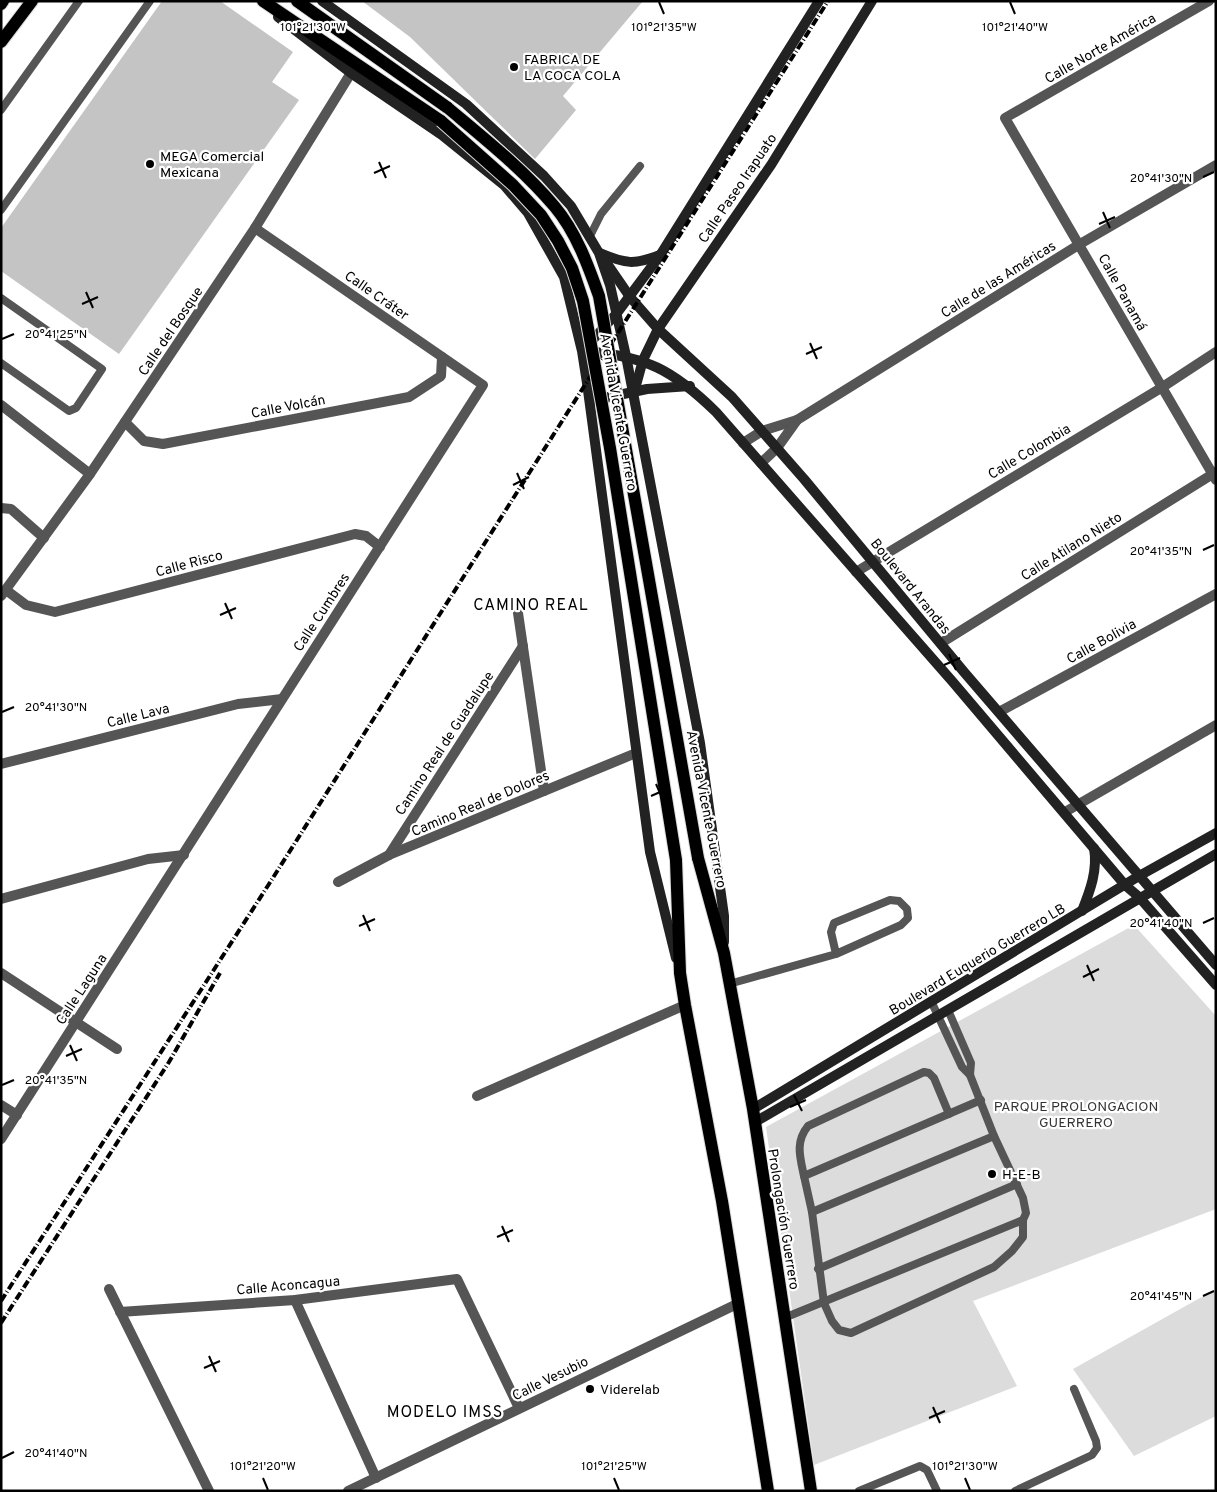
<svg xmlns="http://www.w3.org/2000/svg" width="1217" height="1492" font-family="Overpass,sans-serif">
<rect width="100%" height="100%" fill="#fff"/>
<g fill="#dcdcdc">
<polygon points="1134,925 1216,1016 1216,1209 973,1301 1017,1386 814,1465 766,1127"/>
<polygon points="1216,1289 1216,1416 1134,1456 1073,1369"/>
</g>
<g fill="#c4c4c4">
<polygon points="162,1 220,1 293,52 272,82 299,100 119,354 1,271 1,228"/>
<polygon points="362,1 643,1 563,96 576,110 535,159 410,37"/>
</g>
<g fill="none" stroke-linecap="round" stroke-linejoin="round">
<defs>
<g id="primary">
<polyline points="263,1 441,121"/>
<polyline points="297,1 448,108"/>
<polyline points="1,4 3,1"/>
<polyline points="1,42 32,1"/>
<polyline points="698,858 724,953 753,1109 811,1491"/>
<polyline points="676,860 680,973 685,1005 722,1201 768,1491"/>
</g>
</defs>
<use href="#primary" stroke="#dbdbdb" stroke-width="14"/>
<g stroke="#555" stroke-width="8">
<polyline points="1,110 79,1"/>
<polyline points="1,210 150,1"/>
<polyline points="590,236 601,214 640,166"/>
<polyline points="1,298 102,369 76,408 69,411 1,363"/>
<polyline points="729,984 836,954 901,925 908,918 907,909 899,901 890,900 834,923 831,932 836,954"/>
<polyline points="932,1003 962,1067 970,1075"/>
<polyline points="981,1100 804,1176 812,1212 824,1303 832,1321 839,1330 851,1333 994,1267 1012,1251 1023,1237 1023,1220"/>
<path d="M804 1176C800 1157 795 1142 808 1126L924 1072 929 1073 934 1078 949 1114"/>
<polyline points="812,1212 994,1136"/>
<polyline points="818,1269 1017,1184"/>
<polyline points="784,1318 1023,1220 1026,1213 1023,1198 994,1136 970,1075 971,1063 948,1010"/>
<polyline points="859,1491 920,1466 927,1470 937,1491"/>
<polyline points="1015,1491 1092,1455 1097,1448 1096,1441 1074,1389"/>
</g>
<g stroke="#555" stroke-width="10">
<polyline points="1209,1 1005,118 1216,480"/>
<polyline points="1,405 90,474"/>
<polyline points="125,422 144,441 163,444 409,397 441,376 442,357"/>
<polyline points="743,443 762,431 797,420 1080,244 1216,165"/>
<polyline points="761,463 777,448 797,420"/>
<polyline points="1,508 11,509 44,538"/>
<polyline points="856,572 1161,388 1216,352"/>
<polyline points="6,590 26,605 55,612 355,534 366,536 380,547"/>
<polyline points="1,596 90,474 255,228 351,73"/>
<polyline points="518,613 544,791"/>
<polyline points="941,643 1216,472"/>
<polyline points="999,712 1216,594"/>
<polyline points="1,764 238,704 282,699"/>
<polyline points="1065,812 1216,725"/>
<polyline points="389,855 523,646"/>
<polyline points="338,882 389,855 636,753"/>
<polyline points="1,899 148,859 184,855"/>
<polyline points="1,973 117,1049"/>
<polyline points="477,1096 685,1005"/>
<polyline points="1,1105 17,1115"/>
<polyline points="1,1139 483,385 255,228"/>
<polyline points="109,1289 209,1491"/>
<polyline points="295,1300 376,1478"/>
<polyline points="120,1312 295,1300 457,1279 519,1408"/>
<polyline points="348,1491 737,1304"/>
</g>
<g stroke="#222" stroke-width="10">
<polyline points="322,1 466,104 544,176 571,206 599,253 610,285 626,356 700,743 724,916 724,942"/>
<polyline points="278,17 351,73 442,135 504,185 528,213 564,277 582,351 587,383 650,852 676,958"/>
<path d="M600 253C626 264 634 265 660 255"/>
<polyline points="606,262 630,297 658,329 732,397 804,479 964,672 1216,965"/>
<polyline points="588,345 617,313 661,254 819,1"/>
<path d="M586 351C647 357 672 369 716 412L952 681 1125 885 1139 897 1216 985"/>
<polyline points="635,389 643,360 658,329 771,165 872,1"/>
<polyline points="595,400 647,389 690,386"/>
<path d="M1082 911C1090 891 1098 870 1094 848"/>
<polyline points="753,1109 1139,876 1216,833"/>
<polyline points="755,1122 1216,854"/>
</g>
<use href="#primary" stroke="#000" stroke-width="12"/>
<g stroke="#000" stroke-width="4" stroke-dasharray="8 2.5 1 2.5" stroke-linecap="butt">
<polyline points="1,1301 269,884 828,1"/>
<polyline points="1,1323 169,1062 220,973"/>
</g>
<defs>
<g id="primary-bridge">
<path d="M448 108C485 139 524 170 555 207 576 232 588 265 599 296L698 858"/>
<polyline points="441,121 513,185 541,215 558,241 572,268 583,301 610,448 676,860"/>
</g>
</defs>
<use href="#primary-bridge" stroke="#dbdbdb" stroke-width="14" stroke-linecap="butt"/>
<use href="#primary-bridge" stroke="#000" stroke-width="12"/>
</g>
<path fill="none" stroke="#000" stroke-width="2" d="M308 2 313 14M659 2 664 14M1010 2 1015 14M379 162 386 178M374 173 390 166M1203 177 1214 172M1103 212 1110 228M1099 224 1115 217M86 292 93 308M82 304 98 297M2 339 14 334M810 343 817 359M806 354 822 347M517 473 524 489M513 485 529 477M1203 550 1214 545M225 603 232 619M220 615 236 608M949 654 956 670M944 665 960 658M2 712 14 707M656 784 663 800M651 796 667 789M363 915 370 931M1203 923 1214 918M359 926 375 919M1087 965 1094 981M1083 977 1099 969M70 1045 77 1061M66 1056 82 1049M2 1085 14 1080M794 1095 802 1111M790 1107 806 1100M502 1226 509 1242M497 1237 513 1230M1203 1296 1214 1291M209 1356 216 1372M204 1368 220 1361M933 1407 940 1423M929 1418 945 1411M2 1458 14 1452M263 1478 268 1490M614 1478 619 1490M965 1478 970 1490"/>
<g fill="#000" stroke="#fff" stroke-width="2">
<circle cx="514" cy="67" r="5"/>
<circle cx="150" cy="164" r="5"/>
<circle cx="992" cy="1174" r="5"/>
<circle cx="590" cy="1389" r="5"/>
</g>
<g text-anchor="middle" stroke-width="4.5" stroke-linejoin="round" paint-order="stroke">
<g font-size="14" fill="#000" stroke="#fff">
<text transform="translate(1100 48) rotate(-30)" y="5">Calle Norte América</text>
<text transform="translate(737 188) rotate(-56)" y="5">Calle Paseo Irapuato</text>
<text transform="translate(998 279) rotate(-32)" y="5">Calle de las Américas</text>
<text transform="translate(1123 292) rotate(61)" y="5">Calle Panamá</text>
<text transform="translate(377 295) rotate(35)" y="5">Calle Cráter</text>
<text transform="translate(170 331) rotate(-56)" y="5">Calle del Bosque</text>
<text transform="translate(288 406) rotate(-11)" y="5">Calle Volcán</text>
<text transform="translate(619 412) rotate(80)" y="5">Avenida Vicente Guerrero</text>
<text transform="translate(1029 451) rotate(-31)" y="5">Calle Colombia</text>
<text transform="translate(1071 546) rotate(-32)" y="5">Calle Atilano Nieto</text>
<text transform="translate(189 563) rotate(-15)" y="5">Calle Risco</text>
<text transform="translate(911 586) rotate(51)" y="5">Boulevard Arandas</text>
<text transform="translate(321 612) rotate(-57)" y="5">Calle Cumbres</text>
<text transform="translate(1101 641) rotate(-29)" y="5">Calle Bolivia</text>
<text transform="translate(138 715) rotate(-14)" y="5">Calle Lava</text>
<text transform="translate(444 743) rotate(-57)" y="5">Camino Real de Guadalupe</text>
<text transform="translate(480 803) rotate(-23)" y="5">Camino Real de Dolores</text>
<text transform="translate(707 809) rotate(79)" y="5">Avenida Vicente Guerrero</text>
<text transform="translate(977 959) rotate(-31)" y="5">Boulevard Euquerio Guerrero LB</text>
<text transform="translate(81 989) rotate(-57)" y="5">Calle Laguna</text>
<text transform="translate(784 1219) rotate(81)" y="5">Prolongación Guerrero</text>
<text transform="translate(288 1285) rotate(-5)" y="5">Calle Aconcagua</text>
<text transform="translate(550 1378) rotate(-26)" y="5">Calle Vesubio</text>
</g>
<g font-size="14" fill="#000" stroke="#fff" text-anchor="start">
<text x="524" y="64">FABRICA DE<tspan x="524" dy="16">LA COCA COLA</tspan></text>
<text x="160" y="161">MEGA Comercial<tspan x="160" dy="16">Mexicana</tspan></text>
<text x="1002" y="1179">H-E-B</text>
<text x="600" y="1394">Viderelab</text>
</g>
<g font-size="14" fill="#333" stroke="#fff">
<text x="1076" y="1111">PARQUE PROLONGACION<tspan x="1076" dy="16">GUERRERO</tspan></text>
</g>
<g font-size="16" letter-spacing="1" fill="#000" stroke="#fff">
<text x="531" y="610">CAMINO REAL</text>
<text x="445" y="1417">MODELO IMSS</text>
</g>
</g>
<g font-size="12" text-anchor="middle" fill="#000" stroke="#fff" stroke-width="4.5" stroke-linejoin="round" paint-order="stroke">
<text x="313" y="31">101°21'30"W</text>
<text x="664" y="31">101°21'35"W</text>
<text x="1015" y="31">101°21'40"W</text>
<text x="1161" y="182">20°41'30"N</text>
<text x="56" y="338">20°41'25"N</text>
<text x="1161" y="555">20°41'35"N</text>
<text x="56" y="711">20°41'30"N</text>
<text x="1161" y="927">20°41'40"N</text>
<text x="56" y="1084">20°41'35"N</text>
<text x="1161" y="1300">20°41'45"N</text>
<text x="56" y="1457">20°41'40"N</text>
<text x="263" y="1470">101°21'20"W</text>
<text x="614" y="1470">101°21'25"W</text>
<text x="965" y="1470">101°21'30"W</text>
</g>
<rect width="1217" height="1492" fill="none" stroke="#000000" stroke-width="5"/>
</svg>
